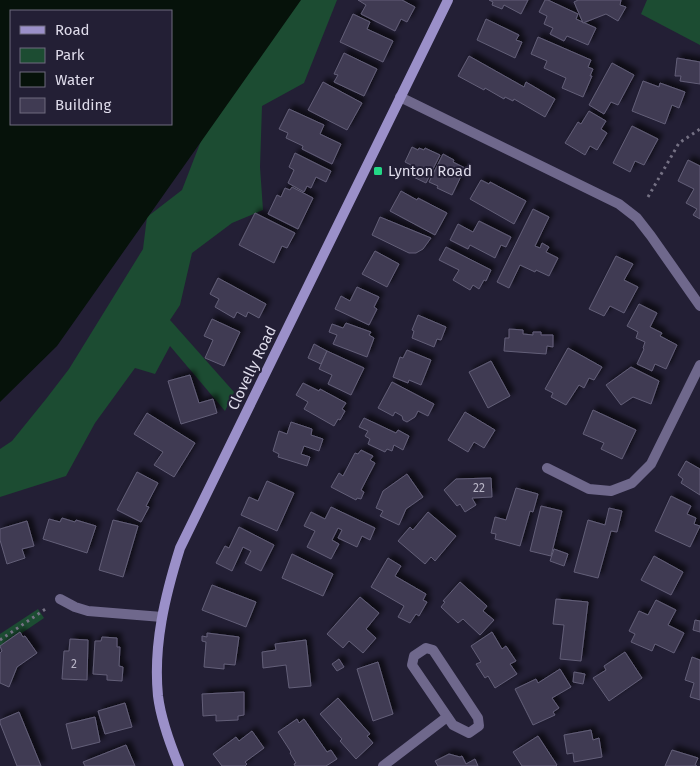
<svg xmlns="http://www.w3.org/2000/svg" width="700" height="766" font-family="'Fira Sans',sans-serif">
<defs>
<filter id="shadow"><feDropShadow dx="4.5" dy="-4.5" stdDeviation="2.5" flood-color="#0009"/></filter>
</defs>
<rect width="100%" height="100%" fill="#231f35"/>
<g fill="#1c4c32">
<polygon points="270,0 337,0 304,83 262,106 260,167 263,210 232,223 192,253 180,305 170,320 234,392 225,411 170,346 155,374 135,368 95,423 66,476 0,497 0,449 12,441 46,399 69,369 143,249 147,217 182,190 221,89"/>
<polygon points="647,0 700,0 700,45 641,14"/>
<polygon points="38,609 44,618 0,648 0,634"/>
</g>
<path fill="#06120a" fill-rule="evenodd" d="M0 0H301L57 346 0 402ZM11 11H171V124H11Z"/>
<g fill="#403b53" stroke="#635f78" filter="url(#shadow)">
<polygon points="358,0 402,0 415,7 407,22 401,19 395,31 361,14 366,5"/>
<polygon points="489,0 528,0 521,14 504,5 502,9 492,5 493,2"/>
<polygon points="545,0 548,0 578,14 576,19 596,28 588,45 567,36 564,41 550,34 553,28 544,24 547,16 539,12"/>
<polygon points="578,0 621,0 620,5 626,7 618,21 606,14 583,23 574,2"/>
<polygon points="353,14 370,22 367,29 393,41 383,62 340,42"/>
<polygon points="486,19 519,35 516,40 522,42 515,58 477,40"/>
<polygon points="538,37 591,60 588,67 593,69 590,76 592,76 583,97 562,88 566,78 544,68 547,61 531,54"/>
<polygon points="344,53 377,69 364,96 334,82 338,75 334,74"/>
<polygon points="469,56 524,87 526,82 555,99 545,117 514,99 513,101 505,97 504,99 485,88 484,90 458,76"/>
<polygon points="677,58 700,62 700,84 680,81 681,76 675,76"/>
<polygon points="612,63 634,75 618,105 611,102 604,114 589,105"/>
<polygon points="643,81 659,87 660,83 685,92 679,108 672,105 665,124 632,111"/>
<polygon points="323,82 362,103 347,130 308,110"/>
<polygon points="289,109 324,125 320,134 341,144 332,164 302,149 303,146 286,138 288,133 279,129"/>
<polygon points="589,111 606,121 601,129 607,133 597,150 590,146 585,155 565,143 578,122 581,124"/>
<polygon points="632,126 658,139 644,165 635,161 630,172 613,163"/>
<polygon points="412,147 418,150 419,148 424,150 425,148 440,155 426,183 407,174 411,165 405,162"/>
<polygon points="295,153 331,171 326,182 316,177 311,188 307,186 304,192 288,183 294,170 289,167"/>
<polygon points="443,154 454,160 453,162 465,168 452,195 437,188 438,186 429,182"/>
<polygon points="688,160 700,166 700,219 693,215 697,209 686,203 694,189 678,181"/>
<polygon points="481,180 489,184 490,182 526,201 514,224 470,199"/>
<polygon points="292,187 313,198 298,229 268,214 277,195 281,197 285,188 290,190"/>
<polygon points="401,191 417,200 418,198 447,213 435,235 390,211"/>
<polygon points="533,209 549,217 535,246 540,248 542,243 549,247 546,252 558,258 549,276 536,270 535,272 520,265 509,288 497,282"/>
<polygon points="255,213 295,233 287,248 282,246 274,263 239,245"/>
<polygon points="380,217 431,238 423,249 416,253 409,253 372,235"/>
<polygon points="479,221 511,237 506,247 501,245 495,258 470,245 468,249 450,240 458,224 473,232"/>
<polygon points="446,247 491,270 486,281 484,280 479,289 473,285 470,290 453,280 459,270 439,260"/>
<polygon points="375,251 399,264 387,287 362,274"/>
<polygon points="616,256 633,264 624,280 638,287 624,313 610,306 604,316 589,309"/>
<polygon points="218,278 266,304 259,318 248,312 246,317 237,312 234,318 215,307 219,299 210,294"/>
<polygon points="357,287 379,297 374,307 377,309 369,325 335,309 341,296 350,301"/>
<polygon points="639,304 657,313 650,327 662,333 660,336 677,345 666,369 655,364 652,371 637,364 644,349 643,348 645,342 636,338 638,332 627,326"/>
<polygon points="418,315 446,327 441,340 437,339 434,347 412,338 414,331 412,330"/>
<polygon points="212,319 240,332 224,366 205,358 213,340 204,336"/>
<polygon points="346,323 371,332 369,335 374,338 367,357 333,344 337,335 329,332 332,324 343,328"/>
<polygon points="509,329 523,330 523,334 533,335 533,332 541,332 541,335 553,335 553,347 547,346 546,354 504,351 505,338 509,338"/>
<polygon points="314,344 327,351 321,364 308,358"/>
<polygon points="568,348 602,367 594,380 589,378 584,388 579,385 566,405 551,397 553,393 545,389"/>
<polygon points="407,350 431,360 421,385 409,380 408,383 393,377 400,357 403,358"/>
<polygon points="327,351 364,368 351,395 328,384 332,375 319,369"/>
<polygon points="491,361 510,396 488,408 469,372"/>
<polygon points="631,367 659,381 651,404 633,397 621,405 606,385"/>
<polygon points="190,375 199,403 213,399 217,413 181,424 168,381"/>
<polygon points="392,382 434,404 428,416 418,411 415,417 407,422 403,420 402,416 395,412 393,416 378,408"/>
<polygon points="303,383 319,391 320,389 346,403 342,409 345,411 340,420 338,419 334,426 304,409 308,402 296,395"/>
<polygon points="593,410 636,430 622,459 601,449 604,443 583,434"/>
<polygon points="465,412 495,430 484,448 474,442 468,452 448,440"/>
<polygon points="147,413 195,443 174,477 154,465 163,452 134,434"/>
<polygon points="364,418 396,433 398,430 409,436 403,450 394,445 392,451 387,449 385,452 368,444 370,439 365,436 368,431 359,427"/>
<polygon points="291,422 312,429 311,435 323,439 319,451 304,446 301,454 310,457 307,466 278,457 279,454 273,451 279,431 287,434"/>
<polygon points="361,450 373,456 370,460 375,463 361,490 364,492 361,499 357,498 356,500 331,487 339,473 343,476 355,453 358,454"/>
<polygon points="686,461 700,469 700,495 681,483 683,479 678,475"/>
<polygon points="137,472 158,483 146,506 149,507 141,522 117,510"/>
<polygon points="407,474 423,497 406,509 399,525 380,516 383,511 376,508 383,491"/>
<polygon points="491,478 492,497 472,498 476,505 465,512 460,504 457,506 444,490 456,479"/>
<polygon points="267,481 294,493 277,531 241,515 249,497 258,501"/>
<polygon points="516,488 538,494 533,512 530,511 520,546 495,539 496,534 491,533 495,517 506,520"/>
<polygon points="671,496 691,506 687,514 696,518 694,524 700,526 690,547 655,531"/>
<polygon points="541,506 562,511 551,556 530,551"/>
<polygon points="331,507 375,528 370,540 362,536 357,547 338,538 342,530 338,528 332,540 339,544 331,559 307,547 315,531 304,526 311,512 325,519"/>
<polygon points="609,508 622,511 617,532 611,531 598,578 574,572 588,520 605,525"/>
<polygon points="428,512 456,536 435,561 431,557 425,564 398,541 410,527 413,530"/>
<polygon points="62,518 75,522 76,520 96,526 87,553 43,539 49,519 60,522"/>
<polygon points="113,520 138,526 123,577 99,570"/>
<polygon points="27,521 34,546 22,549 25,558 7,564 0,540 0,529"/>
<polygon points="239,527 274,545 261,571 245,563 251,551 243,547 232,571 216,563 225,546 229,548"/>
<polygon points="554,549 568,554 564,566 550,561"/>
<polygon points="292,554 333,574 323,596 282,578"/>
<polygon points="654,556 683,572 671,595 641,580"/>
<polygon points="388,558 401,566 395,576 426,594 423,600 427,602 419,616 416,614 410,623 398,617 404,606 371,587"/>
<polygon points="460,582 487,606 483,611 494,620 480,635 463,619 458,623 441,607 445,602 443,601"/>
<polygon points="212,585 256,602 246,627 202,610"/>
<polygon points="360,597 379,613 366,629 376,638 363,653 349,641 343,648 327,634"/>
<polygon points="556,599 588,602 581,661 560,659 564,625 553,624"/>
<polygon points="656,600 676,610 668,625 684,633 674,653 655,644 652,651 631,642 635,634 629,631 639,611 648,615"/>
<polygon points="695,620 700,621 700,632 693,630"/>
<polygon points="20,632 23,637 25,636 37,653 17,667 9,687 0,683 0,653 2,651 0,646"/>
<polygon points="492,632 502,649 506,646 516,661 510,664 517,674 495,688 488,676 485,678 476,664 481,662 471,646"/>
<polygon points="207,633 239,637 235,665 224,664 224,669 204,667 206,642 202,641 202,636 207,637"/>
<polygon points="102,637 117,638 117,647 120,647 119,666 123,667 122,681 107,680 107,675 93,674 95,641 101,641"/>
<polygon points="70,639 88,640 87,680 62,679 64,651 69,651"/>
<polygon points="306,640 311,686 289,688 286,665 263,668 262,652 276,650 275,644"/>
<polygon points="625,652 642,678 609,701 593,678 606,670 604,666"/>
<polygon points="692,657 700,660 700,700 690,697 694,683 685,680"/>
<polygon points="339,659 344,667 337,671 332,664"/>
<polygon points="378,662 393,714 373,721 357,669"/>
<polygon points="560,669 571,687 552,698 559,708 553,712 555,715 533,725 515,689 536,679 538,683"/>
<polygon points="574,672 585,674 583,684 573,682"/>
<polygon points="244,692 244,715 238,716 238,720 216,721 216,715 203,716 202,694"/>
<polygon points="338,698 370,734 367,736 373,743 356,759 340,741 342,739 320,714"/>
<polygon points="125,703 132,727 105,734 98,711"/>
<polygon points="19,712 41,766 17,766 0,723 0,720"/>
<polygon points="95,717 100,742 72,749 66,724"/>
<polygon points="297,719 299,723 304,719 327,752 331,750 337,759 326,766 295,766 294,764 296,763 290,753 291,752 278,732"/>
<polygon points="591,730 593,740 599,738 602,757 574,762 573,753 567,754 564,735"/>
<polygon points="252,731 264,748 245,762 247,764 245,766 222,766 213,754 236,737 239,741"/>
<polygon points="538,736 557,765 556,766 522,766 513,752"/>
<polygon points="126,745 135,766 85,766 83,762"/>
<polygon points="672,750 698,758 695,765 697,766 665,766"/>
<polygon points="449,754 460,757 462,756 466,764 475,759 478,766 438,766 435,761"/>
</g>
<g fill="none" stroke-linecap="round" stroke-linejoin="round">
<g stroke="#757184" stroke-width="3" stroke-dasharray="2.5 4" stroke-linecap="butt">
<polyline points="648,197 679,143 700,129"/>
<polyline points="0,640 47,608"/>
</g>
<g stroke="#6f688c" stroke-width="10">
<polyline points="400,97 619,204 637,218 651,236 700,306"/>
<polyline points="547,468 589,489 611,491 632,483 651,464 700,365"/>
<polyline points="60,599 75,607 88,611 162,617"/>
<polygon points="426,648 433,650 478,718 479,726 469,733 453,725 412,665 414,656"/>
<polyline points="383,766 447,717"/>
</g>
<path stroke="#9b90c9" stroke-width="10" d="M179 766C170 744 161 720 158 696 153 645 165 596 180 548L448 0"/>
</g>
<rect fill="#23d886" stroke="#231f35" stroke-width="2" x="373" y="166" width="10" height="10" rx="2.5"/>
<g text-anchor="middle" stroke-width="4" stroke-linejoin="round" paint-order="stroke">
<g font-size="12" fill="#b7b4c5">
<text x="479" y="492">22</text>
<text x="74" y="668">2</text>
</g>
<g font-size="15" fill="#dfdceb" stroke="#231f35" text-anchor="start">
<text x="388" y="176">Lynton Road</text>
</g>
<g font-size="15" fill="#dfdceb" stroke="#231f35">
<text transform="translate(252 368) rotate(-64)" y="5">Clovelly Road</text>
</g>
</g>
<rect x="10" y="10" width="162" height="115" fill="#231f35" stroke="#6e6b7e"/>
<rect x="20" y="26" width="25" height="8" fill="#9b90c9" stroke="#6e6b7e"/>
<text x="55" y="35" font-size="15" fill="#dfdceb">Road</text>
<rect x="20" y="48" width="25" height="15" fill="#1c4c32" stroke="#6e6b7e"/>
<text x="55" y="60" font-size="15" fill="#dfdceb">Park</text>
<rect x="20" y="72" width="25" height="15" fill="#06120a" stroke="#6e6b7e"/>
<text x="55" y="85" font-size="15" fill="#dfdceb">Water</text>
<rect x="20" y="98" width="25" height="15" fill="#403b53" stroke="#6e6b7e"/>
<text x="55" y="110" font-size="15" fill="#dfdceb">Building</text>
</svg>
